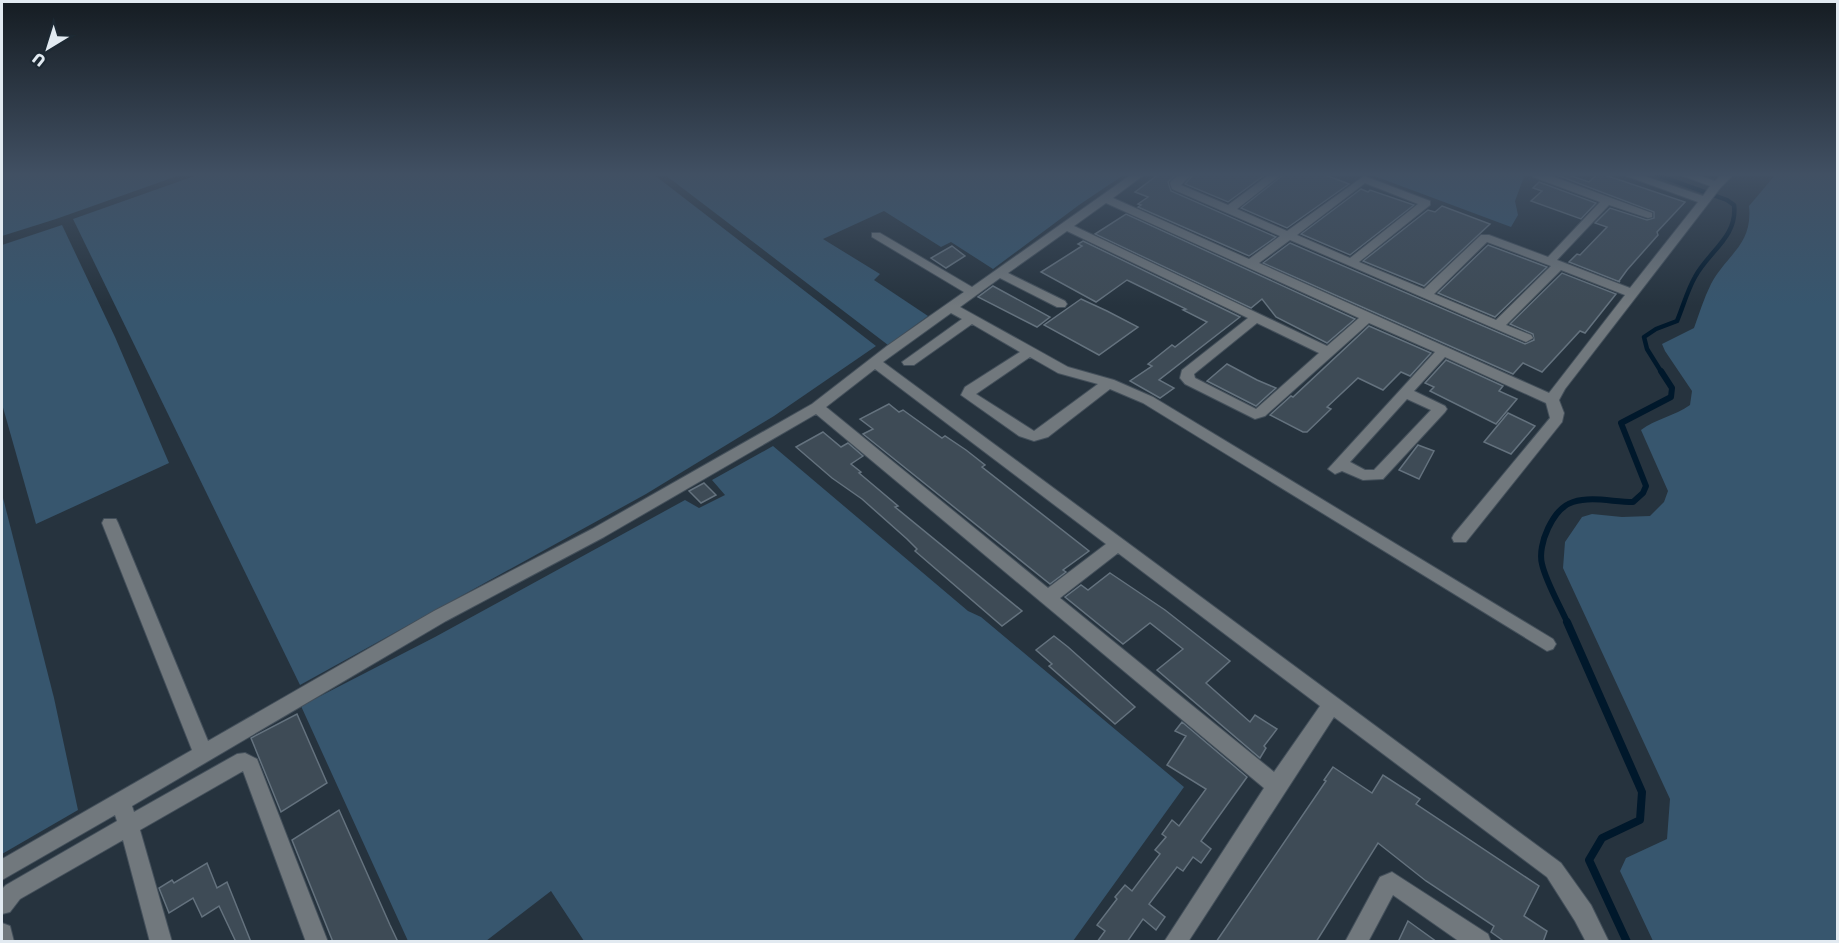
<svg xmlns="http://www.w3.org/2000/svg" width="1839" height="943" font-family="Rubik,sans-serif">
<rect width="100%" height="100%" fill="#26333e"/>
<g fill="#37566e">
<polygon points="2,174 183,174 56,219 2,236"/>
<polygon points="200,174 653,174 876,346 774,416 646,494 300,685 73,219"/>
<polygon points="664,174 1125,174 1079,205 993,269 951,242 941,247 884,211 823,239 880,274 874,280 928,316 888,345"/>
<polygon points="1369,174 1525,174 1515,201 1518,215 1511,227"/>
<path d="M1776 174H1837V941H1653L1620 871 1626 858 1667 839 1670 799 1563 568 1565 542 1582 517 1592 514 1622 517 1650 516 1664 502 1668 491 1641 430C1655 419 1675 416 1690 405L1692 391 1665 351 1662 344 1694 328C1699 314 1704 298 1711 284 1727 254 1753 245 1749 206Z"/>
<polygon points="62,225 115,337 169,463 36,524 2,404 2,245"/>
<polygon points="773,446 968,611 981,617 1184,787 1073,941 584,941 551,891 486,941 408,941 301,706 435,637 685,500 699,508 725,495 712,480"/>
<polygon points="2,494 54,698 78,810 2,854"/>
</g>
<g fill="none" stroke-linecap="round" stroke-linejoin="round">
<path stroke="#00182b" stroke-width="4.5" d="M1655 174 1727 200 1734 205C1738 237 1708 252 1695 277 1687 291 1683 307 1677 321L1656 329 1644 337 1647 349 1662 373"/>
<path stroke="#00182b" stroke-width="6" d="M1568 624C1560 606 1546 582 1542 564 1537 545 1553 508 1573 502 1592 496 1613 502 1633 502L1643 493 1646 486 1621 423 1671 397 1672 388 1661 371"/>
<polyline stroke="#00182b" stroke-width="8" points="1567,622 1642,792 1640,820 1602,838 1589,860 1627,942"/>
</g>
<g fill="#3e4b56" stroke="#64727e" stroke-width="1.5">
<polygon points="1159,174 1176,174 1168,182 1171,191 1276,237 1249,256 1138,207 1141,205 1138,204 1148,197 1135,192"/>
<polygon points="1194,174 1266,174 1228,202 1185,184"/>
<polygon points="1284,174 1323,174 1349,184 1287,228 1241,208"/>
<polygon points="1554,174 1566,174 1589,182 1597,174 1602,174 1685,202 1657,232 1658,235 1627,270 1619,281 1620,282 1569,262 1577,254 1580,255 1607,227 1595,223 1610,208 1647,220 1654,218 1654,212"/>
<polygon points="1539,182 1596,203 1581,219 1531,201 1542,191 1533,188"/>
<polygon points="1361,189 1368,192 1370,190 1414,205 1350,255 1301,234"/>
<polygon points="1442,206 1490,224 1424,286 1363,261 1428,210 1435,212"/>
<polygon points="1126,214 1355,319 1327,343 1276,317 1262,299 1251,308 1095,234"/>
<polygon points="1083,241 1240,317 1159,380 1174,388 1160,398 1130,381 1152,366 1148,364 1172,345 1175,347 1207,322 1183,310 1186,309 1129,281 1127,280 1096,302 1041,272 1082,246 1078,244"/>
<polygon points="1290,243 1525,344 1534,340 1533,334 1510,324 1562,273 1616,294 1585,333 1580,331 1542,372 1523,363 1513,374 1263,263"/>
<polygon points="1488,245 1547,267 1495,317 1438,293"/>
<polygon points="952,246 965,256 946,268 931,258"/>
<polygon points="993,286 1050,317 1037,327 978,297"/>
<polygon points="1081,299 1107,311 1138,327 1099,355 1044,325"/>
<polygon points="1369,326 1431,353 1410,376 1401,372 1383,390 1358,378 1327,407 1331,409 1307,432 1303,432 1270,415 1291,396 1293,397"/>
<polygon points="1446,360 1503,386 1499,391 1517,399 1496,424 1430,391 1434,387 1425,383"/>
<polygon points="1227,364 1257,380 1276,388 1256,406 1207,381"/>
<polygon points="889,404 899,412 903,410 942,438 945,436 966,450 985,465 982,467 1089,551 1063,570 1066,572 1050,584 863,434 873,429 860,419"/>
<polygon points="1508,413 1535,426 1511,454 1484,442"/>
<polygon points="823,432 841,447 848,443 863,456 851,464 861,472 859,473 898,506 895,507 1022,611 1002,626 915,551 917,549 907,539 862,499 832,478 796,447"/>
<polygon points="1418,445 1434,451 1419,479 1399,470"/>
<polygon points="704,483 716,495 701,503 689,491"/>
<polygon points="1110,573 1165,610 1230,661 1206,683 1250,722 1255,715 1277,729 1264,746 1266,748 1260,758 1157,670 1183,649 1150,623 1123,644 1065,597 1081,585 1088,590"/>
<polygon points="1054,636 1068,647 1135,707 1115,724 1049,666 1052,664 1036,650"/>
<polygon points="297,714 327,783 281,812 251,738"/>
<polygon points="1182,722 1247,777 1201,841 1211,849 1201,863 1193,857 1183,871 1177,867 1149,904 1165,917 1156,930 1143,919 1127,942 1097,942 1105,931 1097,925 1117,899 1115,897 1125,885 1132,891 1160,854 1155,850 1166,837 1162,834 1172,820 1179,826 1206,789 1167,765 1186,736 1175,731"/>
<polygon points="1333,767 1372,793 1383,775 1420,799 1416,804 1539,886 1524,916 1547,931 1543,942 1505,942 1491,932 1494,926 1426,881 1378,843 1316,942 1216,942 1326,781 1324,780"/>
<polygon points="339,810 390,925 398,942 333,942 292,840"/>
<polygon points="207,863 217,888 227,882 251,942 236,942 219,906 202,917 193,898 169,913 159,888 172,880 174,883"/>
<polygon points="1408,921 1437,942 1398,942"/>
</g>
<g fill="none" stroke-linecap="round" stroke-linejoin="round">
<defs>
<g id="minor">
<path d="M1132 174H1145L1113 198 1249 259 1280 236 1172 189 1170 183C1176 175 1182 174 1192 174L1181 185 1228 205 1270 174H1282L1237 209 1287 231 1364 176 1430 201V205L1359 262 1424 289 1481 235H1489L1548 257 1600 202 1533 177 1532 174H1546L1652 213V217L1648 218 1609 205 1557 260 1630 288 1698 202 1621 174H1638L1703 196 1710 186 1678 174H1695L1715 181 1722 174H1734L1721 187 1565 389 1559 400 1564 413 1562 422 1466 542H1454L1452 538 1454 534 1550 418 1546 403 1445 357 1414 391 1445 406 1447 409 1445 412 1383 479 1363 480 1342 471 1335 474 1328 469 1435 352 1369 323 1265 416 1255 419 1185 384 1180 378 1182 370 1248 318 1067 231 1008 273 1065 301 1067 304 1065 307H1057L1000 278 960 307 1068 367 1114 380 1153 397 1553 639 1556 644 1553 649 1547 651 1143 403 1110 389 1048 437 1034 441 1019 436 961 395 965 387 1020 352 972 324 914 365H904L902 362 962 319 951 313 883 362 1561 863 1591 905 1609 942H1586L1575 921 1547 877 1334 717 1188 942H1164L1264 788 816 414 604 537 446 621 132 806 134 812 237 754 245 753 257 759 328 942H306L243 771 140 830 172 942H150L123 840 20 899 10 912 2 914V889L6 885 117 821 115 815 2 880V859L192 750 102 523 104 519H116L118 523 208 741 434 611 592 529 812 404 887 346 964 292 872 237V233H880L972 287ZM1365 183 1418 204 1350 258 1297 235ZM1106 203 1359 318 1327 346 1074 226ZM1290 240 1526 342 1533 338 1531 335 1506 325 1561 270 1625 295 1549 393 1259 263ZM1487 242 1551 266 1496 320 1434 294ZM1257 323 1319 353 1256 409 1195 378 1194 374ZM1030 357 1058 373 1098 384 1034 431 976 394ZM875 369 1106 544 1048 588 826 407ZM1407 399 1431 410 1374 470H1365L1350 462ZM1118 553 1320 706 1274 772 1060 598Z"/>
<polygon points="1392,872 1488,934 1491,942 1460,942 1393,895 1368,942 1345,942 1380,877"/>
<polygon points="2,923 10,926 14,942 2,942"/>
</g>
</defs>
<use href="#minor" stroke="#44505b" stroke-width="2"/>
<use href="#minor" fill="#71787d" fill-rule="evenodd"/>
</g>
<linearGradient id="sky" x2="0" y2="1"><stop stop-color="#151c22"/><stop offset="0.57" stop-color="#415063"/><stop offset="1" stop-color="#415063" stop-opacity="0"/></linearGradient>
<rect width="1839" height="306" fill="url(#sky)"/>
<rect width="1839" height="943" fill="none" stroke="#e2eaf1" stroke-width="6"/>
<g transform="translate(48 48) rotate(218)" stroke="#1d2933" stroke-width="4.5" paint-order="stroke">
<path d="M0-4.5L10 22L0 15L-10 22Z" fill="#e2eaf1"/>
<text y="-9" font-size="16" font-weight="bold" text-anchor="middle" fill="#e2eaf1">U</text>
</g>
</svg>
